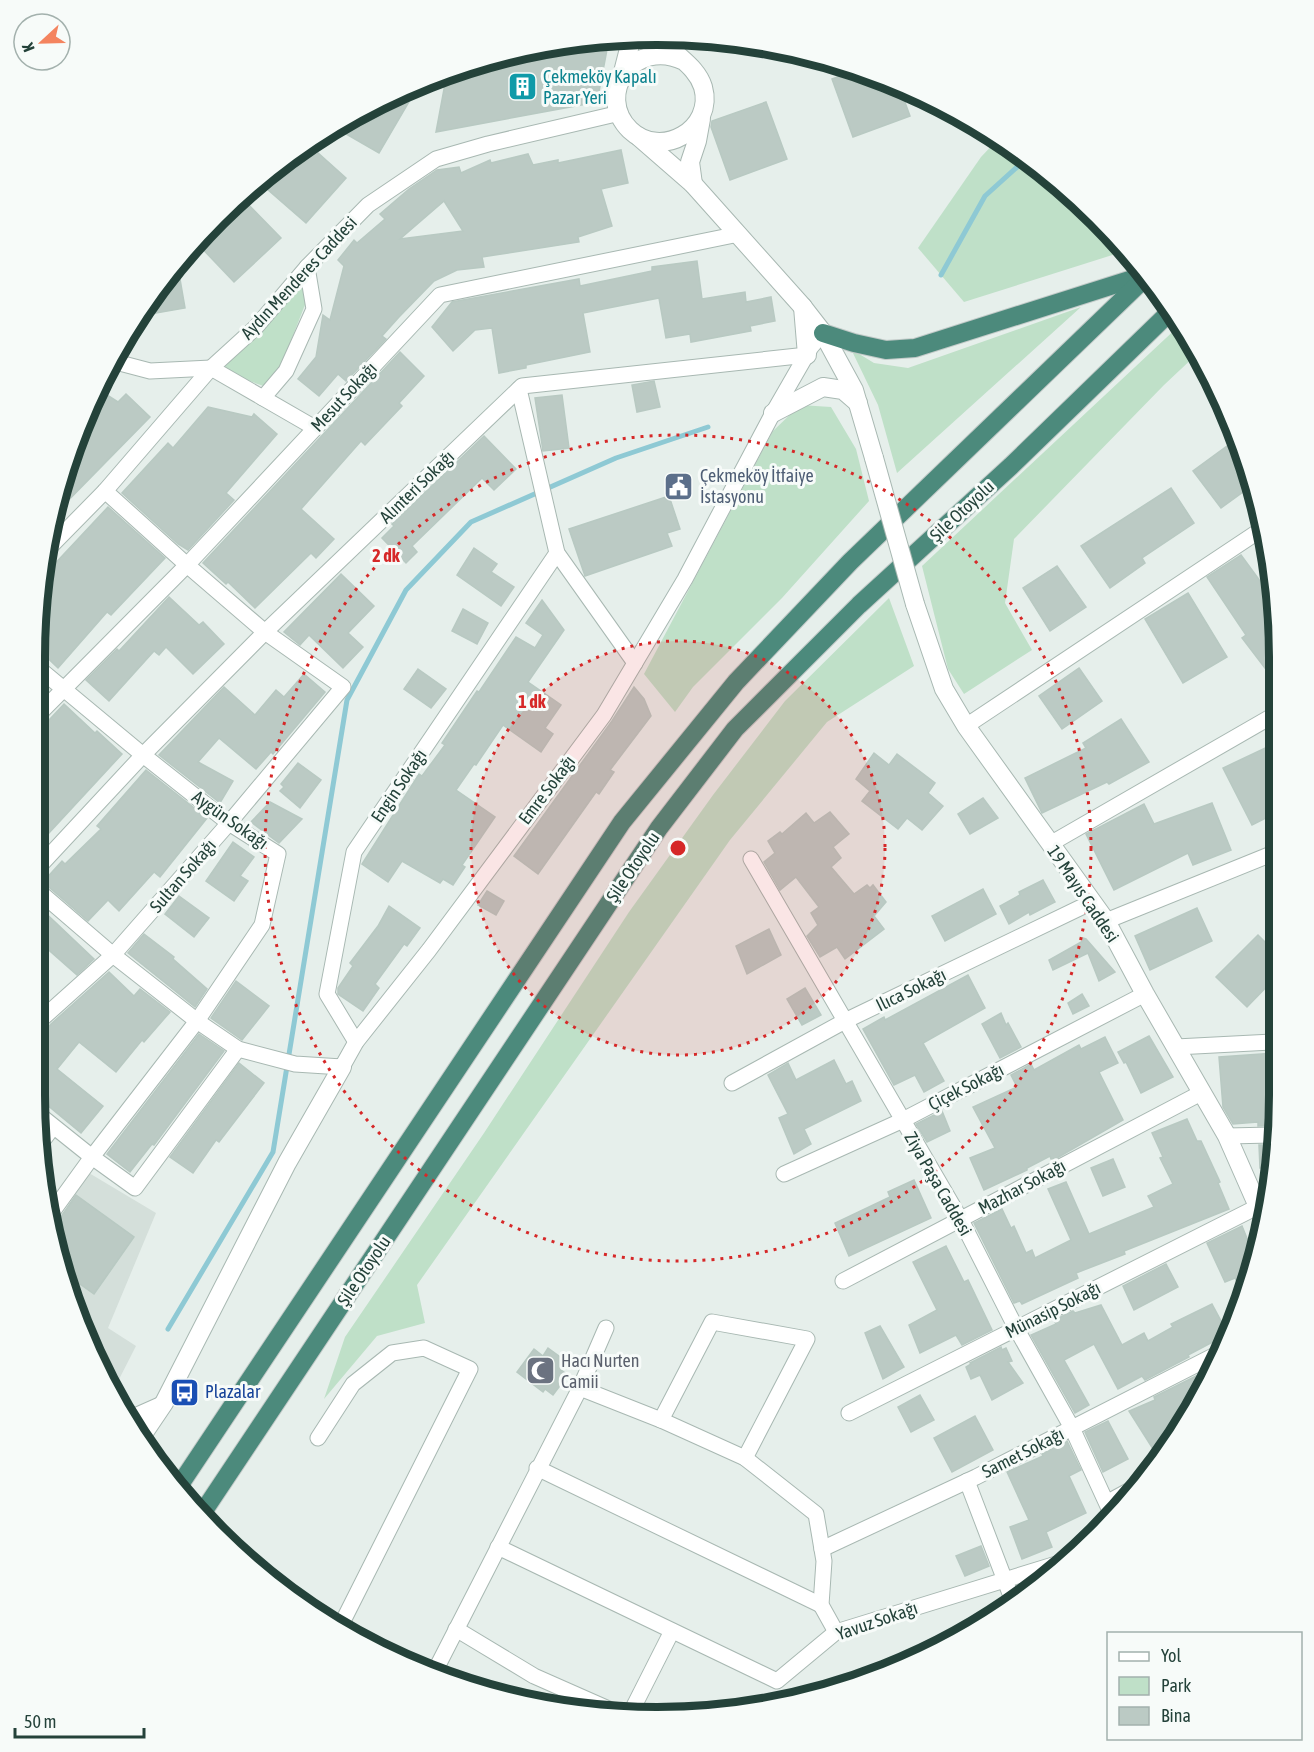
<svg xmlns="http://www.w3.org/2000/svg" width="1314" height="1752" font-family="'Asap Condensed',sans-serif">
<rect width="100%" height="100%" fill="#e6efeb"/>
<polygon fill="#d4dfda" points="89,1173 156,1213 108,1328 136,1346 112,1393 56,1256 52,1231"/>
<g fill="#bfe0c8">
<polygon points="999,138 1097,217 1125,251 964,302 918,248 981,157"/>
<polygon points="301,281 312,287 272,389 221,371"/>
<polygon points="1081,307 897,473 878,405 851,349 874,363 908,368"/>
<polygon points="1181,324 1197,354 1164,385 1014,539 1005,603 1032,650 964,694 948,669 922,566"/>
<polygon points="800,405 831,407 856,449 869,501 782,598 693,687 675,712 644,674 773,431"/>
<polygon points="889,598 914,666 827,722 730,840 417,1285 425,1323 377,1336 324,1399 345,1337 484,1133 629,912 713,795 785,701"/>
</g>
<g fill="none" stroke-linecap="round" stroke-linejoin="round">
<g stroke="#8ec9d4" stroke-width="5">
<polyline points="941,275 985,196 1026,159"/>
<polyline points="168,1329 273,1152 347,700 406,590 471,522 616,458 708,427"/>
</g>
</g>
<g fill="#bbcac4" stroke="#b8c9c2" stroke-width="1.5" fill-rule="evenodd">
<polygon points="609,39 597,102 436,132 447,73 535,47"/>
<polygon points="857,70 898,83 910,116 853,137 832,79"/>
<polygon points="398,93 410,100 379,153 334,127"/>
<polygon points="766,102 787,159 730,180 711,127 712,121"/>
<polygon points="307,143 346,178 306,223 259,182"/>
<path d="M621 150 628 183 601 189 612 226 578 237 579 242 482 257 484 267 457 270 434 281 399 317 382 336 386 339 346 381 338 374 319 396 298 379 316 357 323 315 330 320 344 266 338 260 354 240 357 243 385 219 380 214 409 189 437 170 459 167 461 173 490 160 491 163 528 154 533 165 558 160V163ZM444 201 463 231 400 239Z"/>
<polygon points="241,197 281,238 234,282 195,241 217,217"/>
<polygon points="697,261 702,299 745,292 746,302 771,297 775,321 750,326 751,331 691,342 690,334 666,338 659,298 583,313 590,352 526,365 526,368 499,373 492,328 475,330 453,351 432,327 452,302 579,279 580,286 652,271 652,267"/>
<polygon points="177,262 185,308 139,316 163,278"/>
<polygon points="400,352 424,376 399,403 402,406 365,445 361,441 301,509 334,539 316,558 311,553 255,608 228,582 226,584 203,563"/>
<polygon points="654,381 660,407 637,412 632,385"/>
<polygon points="96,388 118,402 126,394 150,417 52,517 56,496"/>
<polygon points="562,395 569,448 543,451 535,398"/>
<polygon points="208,407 252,417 254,414 277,434 226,493 234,500 188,550 178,544 122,493 168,443 173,448"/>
<polygon points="484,436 516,469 494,490 482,478 412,546 417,552 406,563 382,538 394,526 392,524"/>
<polygon points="1227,446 1246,472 1250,487 1221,508 1193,471"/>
<polygon points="1171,488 1194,523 1142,558 1145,563 1110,588 1081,546"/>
<polygon points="669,496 680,529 667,533 672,546 585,576 569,529"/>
<polygon points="108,507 165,558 111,615 107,612 58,668 36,647 36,617 44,566 49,570"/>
<polygon points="474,548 497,564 491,572 514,587 501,606 457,575"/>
<polygon points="1241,555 1274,600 1274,680 1242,638 1246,635 1207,577"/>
<polygon points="1057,566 1086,607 1050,631 1023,588"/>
<polygon points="341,574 374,606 348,633 363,647 343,668 309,635 300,645 284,632"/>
<polygon points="1188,593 1227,657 1183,683 1145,619"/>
<polygon points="169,597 199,625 203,622 224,644 193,674 166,647 159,655 154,651 109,701 86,680 117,649 119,651"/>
<polygon points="542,600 564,630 528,682 561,705 545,728 553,734 541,752 503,725 476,765 474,764 456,790 495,817 462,865 465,867 453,885 443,879 440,883 402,861 388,882 362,864 419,774 422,776 445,745 442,743 477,691 479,692 516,637 535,648 543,635 526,623"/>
<polygon points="463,609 488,623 477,644 452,631"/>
<polygon points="1079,668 1102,701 1062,729 1039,696"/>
<polygon points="418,669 446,689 431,708 404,689"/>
<polygon points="304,674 325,692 273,754 271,752 256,769 219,738 198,762 233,781 220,803 159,755 224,687 255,715 276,690 284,697"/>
<polygon points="634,687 644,699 651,716 610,770 614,772 599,794 596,792 538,874 514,856 612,721"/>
<polygon points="64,704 95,733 97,731 122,754 35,848 35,735"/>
<polygon points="1121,719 1149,762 1109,784 1107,782 1042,813 1025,778 1086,748 1083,743"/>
<polygon points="1274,744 1274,814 1252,825 1223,768"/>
<polygon points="874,753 889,765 897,754 935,783 928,793 943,806 922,830 907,818 898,829 862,801 870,791 856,779"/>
<polygon points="298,763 321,780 300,808 280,791 284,787 281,784"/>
<polygon points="146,770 207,818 160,877 154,872 119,911 108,900 88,921 43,882 62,861 65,864 101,829 97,826"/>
<polygon points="983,798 998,818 970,834 958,814"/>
<polygon points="270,802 302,819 279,843 251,822"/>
<polygon points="1212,803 1231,850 1193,865 1188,853 1114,890 1086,834 1144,804 1154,824"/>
<polygon points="830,812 849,834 833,847 841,858 831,867 854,894 867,885 870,888 873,885 886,902 874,916 884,929 845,959 837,947 820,957 807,936 818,925 811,913 819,907 796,877 780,890 764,862 775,853 768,841 780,832 782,834 806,813 814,823"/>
<polygon points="233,842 254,857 240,876 248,881 234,901 206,881"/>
<polygon points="1043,880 1055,902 1030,915 1029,912 1009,924 1000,906 1020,895 1019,892"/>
<polygon points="983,889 996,914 945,941 932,916"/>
<polygon points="487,891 504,901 496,915 478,905"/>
<polygon points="179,896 209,918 194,937 165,914"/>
<polygon points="35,903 94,959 77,975 35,938"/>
<polygon points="389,906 420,928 407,946 404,944 375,984 379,988 363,1011 338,994 338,988 353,966 350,963 378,926"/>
<polygon points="1197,908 1212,941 1150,970 1135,936"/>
<polygon points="769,929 781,955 747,974 736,946"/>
<polygon points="144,934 174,957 173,959 207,989 195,1007 128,953"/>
<polygon points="1258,935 1274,951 1274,979 1247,1007 1216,977"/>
<polygon points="1083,938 1086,939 1115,972 1099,981 1088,953 1053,970 1049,960 1083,941"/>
<polygon points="109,972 134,996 140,989 170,1012 144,1042 142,1040 116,1072 79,1042 57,1069 103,1106 81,1133 35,1095 35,1034 43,1033 51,1024"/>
<polygon points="968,975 985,1008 923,1043 944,1081 924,1092 915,1075 894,1085 863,1029 884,1017 885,1020"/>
<polygon points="236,981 269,1006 242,1040 211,1018"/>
<polygon points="805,988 821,1015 802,1025 787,999"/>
<polygon points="1082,994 1089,1006 1073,1014 1068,1003"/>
<polygon points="1001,1013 1006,1025 1008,1023 1021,1047 1000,1058 982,1024"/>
<polygon points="199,1034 224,1051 154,1145 152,1144 130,1172 107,1154"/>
<polygon points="1149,1036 1173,1077 1141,1093 1126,1062 1124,1063 1118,1052"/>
<polygon points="1105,1037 1118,1063 1099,1072 1123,1120 1057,1158 1051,1159 1050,1156 1027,1168 1027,1170 984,1190 970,1158 995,1148 973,1107 1017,1087 1011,1075 1031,1064 1034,1070 1079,1045 1081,1049"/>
<polygon points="1274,1053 1274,1125 1258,1126 1258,1122 1233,1124 1223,1107 1219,1057"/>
<polygon points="834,1060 846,1084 852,1081 861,1101 804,1129 811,1144 794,1154 779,1118 788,1114 768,1075 788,1063 796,1080"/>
<polygon points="239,1063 264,1083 219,1142 216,1140 193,1173 170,1157"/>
<polygon points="942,1111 950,1131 927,1142 916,1124"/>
<polygon points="1187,1119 1197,1141 1201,1141 1220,1182 1218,1183 1229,1209 1124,1251 1125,1254 1076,1273 1078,1278 1022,1304 1020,1301 1014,1303 974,1223 1002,1209 1011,1228 1014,1226 1026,1253 1032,1250 1035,1258 1071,1240 1048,1189 1066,1182 1089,1234 1154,1207 1148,1196 1173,1184 1160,1158 1163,1157 1152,1133"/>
<polygon points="1259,1145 1274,1145 1274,1167 1260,1168"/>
<polygon points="1113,1159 1125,1187 1103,1196 1091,1168"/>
<polygon points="914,1180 931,1218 849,1256 835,1223 890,1197 888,1192"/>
<polygon points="76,1195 134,1237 94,1294 77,1282 75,1284 67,1284 56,1256 52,1226 58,1221"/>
<polygon points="1242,1226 1255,1258 1245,1298 1235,1278 1225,1282 1207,1243"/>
<polygon points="946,1246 964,1282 968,1280 992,1330 962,1345 956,1335 920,1353 909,1325 937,1310 913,1262"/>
<polygon points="1166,1264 1178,1287 1134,1310 1123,1286"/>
<polygon points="1212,1304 1228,1334 1188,1355 1189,1357 1145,1380 1142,1376 1118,1389 1094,1344 1064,1360 1089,1405 1075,1413 1031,1335 1056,1324 1054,1320 1073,1311 1075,1313 1101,1305 1122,1345 1144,1333 1148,1341 1173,1327 1171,1324"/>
<polygon points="880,1326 904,1367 883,1379 865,1333"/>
<polygon points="1001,1347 1002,1350 1006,1348 1012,1361 1008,1362 1023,1383 992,1400 980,1375 971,1379 966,1367 971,1364 970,1363"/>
<polygon points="548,1348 567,1362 561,1370 568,1375 553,1395 545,1389 543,1392 517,1372 534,1349 543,1356"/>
<polygon points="1198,1375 1204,1388 1196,1407 1184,1423 1167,1432 1171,1439 1170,1440 1153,1449 1129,1411 1155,1400 1154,1397"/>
<polygon points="920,1395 934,1420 911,1432 898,1407"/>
<polygon points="975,1416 993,1450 952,1472 934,1438"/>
<polygon points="1108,1421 1128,1459 1103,1472 1085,1432"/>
<polygon points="1067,1441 1081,1470 1069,1476 1086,1513 1046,1532 1052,1547 1022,1559 1010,1527 1029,1520 1007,1472 1043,1456 1042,1454"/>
<polygon points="981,1546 989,1566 965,1576 956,1556"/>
</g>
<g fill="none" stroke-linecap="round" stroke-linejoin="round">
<defs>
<g id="minor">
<polyline points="112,361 150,371 211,368 315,428"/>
<polyline points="519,389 557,553 635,663"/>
<polyline points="263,398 286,371 314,309 307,267"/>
<polyline points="47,550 105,491 211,368 256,327 307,267 368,205 436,159 488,144 620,113"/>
<polyline points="36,666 143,755 229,823 278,854 262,925 197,1021 92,1157 50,1215"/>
<polyline points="36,717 187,565 440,295 739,234"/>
<polyline points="966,726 1262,529"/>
<polyline points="1050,844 1274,715"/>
<polyline points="751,859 961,1220 1016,1328 1072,1428 1112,1515"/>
<polyline points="35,871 143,755 265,632 522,386 807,355"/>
<polyline points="35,888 113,955 197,1021 238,1049 295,1064 342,1067 356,1042 429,950 604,715 685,579 773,413 811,347 823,333"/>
<polyline points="1106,921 1274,853"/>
<polyline points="35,1025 113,955 229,823 343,687 265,632 187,565 105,491"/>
<polyline points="356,1042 327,994 354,852 557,553"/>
<polyline points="1176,1047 1274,1042"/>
<polyline points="732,1083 845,1021 1092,902"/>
<polyline points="37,1113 92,1157 135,1188 238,1049"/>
<polyline points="1227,1136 1274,1135"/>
<polyline points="41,1143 53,1127"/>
<polyline points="784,1174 901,1121 1145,994"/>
<polyline points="843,1281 1201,1093"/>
<polyline points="580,1388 661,1420 745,1458 816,1514 824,1561 821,1605 836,1632"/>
<polyline points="849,1413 1257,1207"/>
<polyline points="128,1419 164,1403"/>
<polyline points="661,1420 712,1322 807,1339 745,1458"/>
<polyline points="318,1438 353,1384 392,1353 424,1348 470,1369 340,1627"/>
<polyline points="537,1468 821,1605"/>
<polyline points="967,1481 1014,1604"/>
<polyline points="1108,1502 1132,1489"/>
<polyline points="498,1547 777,1681 836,1632 1066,1561"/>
<polyline points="822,1549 976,1477 1221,1352"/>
<polyline points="456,1629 534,1676 611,1710"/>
<polyline points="435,1671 580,1388 606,1328"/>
<polyline points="631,1712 672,1631"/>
</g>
<g id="tertiary">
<path d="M660 35C671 55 696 64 703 87 715 129 661 160 630 130 594 94 634 37 684 61"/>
<polyline points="622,76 632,37"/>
<polyline points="639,137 693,184 802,306 823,333 854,390 874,458"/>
<polyline points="693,184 690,162 697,141 701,119"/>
<polyline points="803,307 807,355"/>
<polyline points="773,413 823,387 843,390 858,403"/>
<polyline points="915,604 944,689 966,726 1106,921 1145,994 1227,1136 1264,1220"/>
<polyline points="141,1437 164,1403 287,1163 342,1067"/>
</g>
<g id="trunk">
<polyline points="823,333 854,343 886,350 915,348 1145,275"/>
<polyline points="179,1486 622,822 736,682 850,562 1146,277"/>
<polyline points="201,1515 659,828 735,729 859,605 1011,466 1173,309"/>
</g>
</defs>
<use href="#minor" stroke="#a8b8b2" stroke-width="17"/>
<use href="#tertiary" stroke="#a8b8b2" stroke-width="20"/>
<use href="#trunk" stroke="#c2cac8" stroke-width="20"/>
<use href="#minor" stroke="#fff" stroke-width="15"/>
<use href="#tertiary" stroke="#fff" stroke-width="18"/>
<use href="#trunk" stroke="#4c8a7c" stroke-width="18"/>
<defs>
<polyline id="tertiary-bridge" points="874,458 915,604"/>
</defs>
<use href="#tertiary-bridge" stroke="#a8b8b2" stroke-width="20" stroke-linecap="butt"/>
<use href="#tertiary-bridge" stroke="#fff" stroke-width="18"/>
</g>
<circle cx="678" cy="848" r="207" fill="#d62828" fill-opacity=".12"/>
<g fill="none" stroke="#d62828" stroke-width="3" stroke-dasharray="3 6">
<circle cx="678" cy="848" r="207"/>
<circle cx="678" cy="848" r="413"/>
</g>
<defs>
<symbol id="building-square" viewBox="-11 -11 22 22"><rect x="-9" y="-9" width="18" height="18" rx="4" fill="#0f9aa8" stroke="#f7fbf9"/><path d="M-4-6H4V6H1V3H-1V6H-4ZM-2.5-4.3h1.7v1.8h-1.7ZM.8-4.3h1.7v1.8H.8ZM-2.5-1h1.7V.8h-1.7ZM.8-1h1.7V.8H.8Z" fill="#fff"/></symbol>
<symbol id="civic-square" viewBox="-11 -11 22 22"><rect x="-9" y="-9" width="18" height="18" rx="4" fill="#5c6f8a" stroke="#f7fbf9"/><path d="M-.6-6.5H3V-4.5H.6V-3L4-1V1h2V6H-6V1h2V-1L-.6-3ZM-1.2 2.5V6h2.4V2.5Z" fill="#fff"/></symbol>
<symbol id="mosque-square" viewBox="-11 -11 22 22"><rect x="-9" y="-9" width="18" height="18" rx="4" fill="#6b7280" stroke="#f7fbf9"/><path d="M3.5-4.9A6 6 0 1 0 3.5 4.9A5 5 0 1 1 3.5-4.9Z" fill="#fff"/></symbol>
<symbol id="bus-square" viewBox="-11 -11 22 22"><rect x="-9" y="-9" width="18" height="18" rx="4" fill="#1a4fb4" stroke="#f7fbf9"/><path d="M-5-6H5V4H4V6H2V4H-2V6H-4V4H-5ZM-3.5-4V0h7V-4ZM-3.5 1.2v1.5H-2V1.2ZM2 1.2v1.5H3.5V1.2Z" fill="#fff"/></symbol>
</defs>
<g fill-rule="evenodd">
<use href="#building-square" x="506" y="70" width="33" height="33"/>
<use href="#civic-square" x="662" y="470" width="33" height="33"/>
<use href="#mosque-square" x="524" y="1354" width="33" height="33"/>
<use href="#bus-square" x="168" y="1376" width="33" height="33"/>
</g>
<g text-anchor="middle" stroke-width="6" stroke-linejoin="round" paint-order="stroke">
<g font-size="18" fill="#0d838f" stroke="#f7fbf9" text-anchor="start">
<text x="543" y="83">Çekmeköy Kapalı<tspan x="543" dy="21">Pazar Yeri</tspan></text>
</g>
<g font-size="18" fill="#24423a" stroke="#f7fbf9">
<text transform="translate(299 278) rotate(-47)" y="6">Aydın Menderes Caddesi</text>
<text transform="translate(344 397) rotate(-47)" y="6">Mesut Sokağı</text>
<text transform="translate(417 487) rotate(-44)" y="6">Alınteri Sokağı</text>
<text transform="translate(962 511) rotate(-43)" y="6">Şile Otoyolu</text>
<text transform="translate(399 786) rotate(-56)" y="6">Engin Sokağı</text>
<text transform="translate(547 790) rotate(-53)" y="6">Emre Sokağı</text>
<text transform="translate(230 820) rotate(35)" y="6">Aygün Sokağı</text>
<text transform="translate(633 867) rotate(-56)" y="6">Şile Otoyolu</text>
<text transform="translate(183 876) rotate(-49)" y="6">Sultan Sokağı</text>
<text transform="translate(1083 894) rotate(56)" y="6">19 Mayıs Caddesi</text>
<text transform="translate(911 990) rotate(-26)" y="6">Ilıca Sokağı</text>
<text transform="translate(966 1087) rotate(-27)" y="6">Çiçek Sokağı</text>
<text transform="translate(938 1184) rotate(60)" y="6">Ziya Paşa Caddesi</text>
<text transform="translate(1022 1187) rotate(-28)" y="6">Mazhar Sokağı</text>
<text transform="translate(364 1271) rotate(-56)" y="6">Şile Otoyolu</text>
<text transform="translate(1053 1310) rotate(-27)" y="6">Münasip Sokağı</text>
<text transform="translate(1023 1453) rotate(-27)" y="6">Samet Sokağı</text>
<text transform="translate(877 1621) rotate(-19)" y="6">Yavuz Sokağı</text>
</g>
<g font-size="18" fill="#4e5e75" stroke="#f7fbf9" text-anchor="start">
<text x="700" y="482">Çekmeköy İtfaiye<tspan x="700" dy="21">İstasyonu</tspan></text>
</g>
<g font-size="18" fill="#5b616d" stroke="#f7fbf9" text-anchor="start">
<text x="561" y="1367">Hacı Nurten<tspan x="561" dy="21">Camii</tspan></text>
</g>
<g font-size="18" fill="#164399" stroke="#f7fbf9" text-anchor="start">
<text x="205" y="1398">Plazalar</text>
</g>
</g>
<path d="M0 0H1314V1752H0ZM657 45H657A612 612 0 0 1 1269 657V1095A612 612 0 0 1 657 1707H657A612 612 0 0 1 45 1095V657A612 612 0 0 1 657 45Z" fill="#f7fbf9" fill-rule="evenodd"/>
<path fill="none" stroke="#24423a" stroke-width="8" d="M657 45H657A612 612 0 0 1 1269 657V1095A612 612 0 0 1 657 1707H657A612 612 0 0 1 45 1095V657A612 612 0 0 1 657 45Z"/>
<circle cx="678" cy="848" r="9" fill="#d62828" stroke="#f7fbf9" stroke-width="3"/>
<g font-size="18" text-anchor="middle" font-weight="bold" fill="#d62828" stroke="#f7fbf9" stroke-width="6" stroke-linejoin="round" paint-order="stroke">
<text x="386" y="562">2 dk</text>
<text x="532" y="708">1 dk</text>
</g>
<rect x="1107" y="1632" width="195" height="108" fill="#f7fbf9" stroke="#a3b1ad" stroke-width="1.5"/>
<rect x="1119" y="1652" width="30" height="9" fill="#ffffff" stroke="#a3b1ad" stroke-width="1.5"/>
<text x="1161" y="1662" font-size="18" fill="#24423a">Yol</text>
<rect x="1119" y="1677" width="30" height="18" fill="#bfe0c8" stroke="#a3b1ad" stroke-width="1.5"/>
<text x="1161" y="1692" font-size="18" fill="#24423a">Park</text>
<rect x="1119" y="1707" width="30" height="18" fill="#bbcac4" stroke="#a3b1ad" stroke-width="1.5"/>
<text x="1161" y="1722" font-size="18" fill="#24423a">Bina</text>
<g transform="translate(42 42) rotate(248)"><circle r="28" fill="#f7fbf9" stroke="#a3b1ad" stroke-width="1.5"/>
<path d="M0-4.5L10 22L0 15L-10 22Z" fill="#f4845f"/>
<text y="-9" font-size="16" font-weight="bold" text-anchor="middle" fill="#24423a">K</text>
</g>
<path d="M15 1728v9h129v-9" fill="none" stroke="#24423a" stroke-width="3"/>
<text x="24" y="1728" font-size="18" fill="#24423a" stroke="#f7fbf9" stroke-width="4.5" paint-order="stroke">50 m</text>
</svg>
